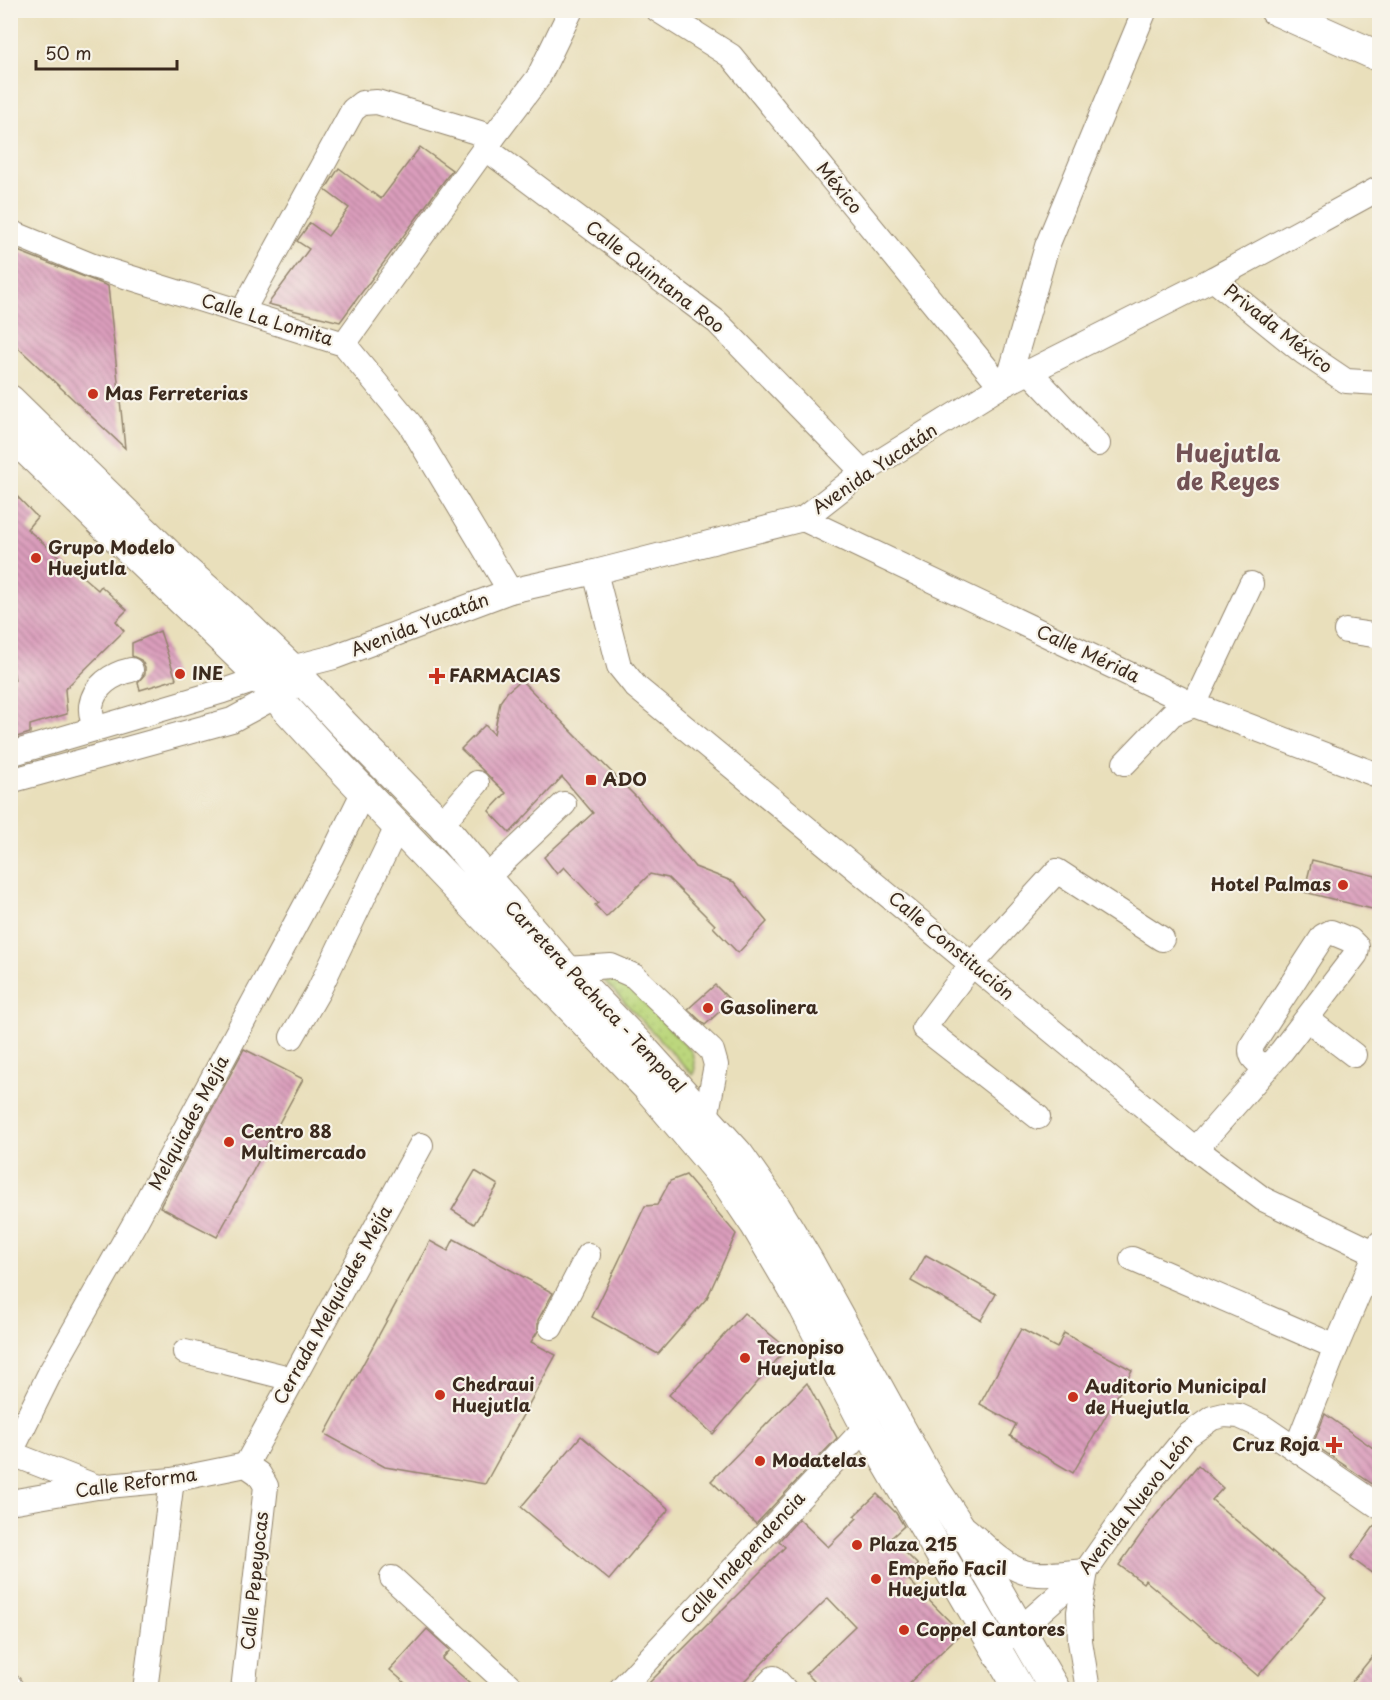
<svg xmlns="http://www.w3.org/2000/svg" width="1390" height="1700" font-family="'Playpen Sans',sans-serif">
<defs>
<pattern id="grass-dots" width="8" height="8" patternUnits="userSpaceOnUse" patternTransform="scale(1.5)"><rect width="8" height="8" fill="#bcd77d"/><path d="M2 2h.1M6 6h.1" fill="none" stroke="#a2b96c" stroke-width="1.8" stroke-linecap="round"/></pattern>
<pattern id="building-back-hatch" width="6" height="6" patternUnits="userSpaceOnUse" patternTransform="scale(1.5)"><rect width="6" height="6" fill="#da9dbc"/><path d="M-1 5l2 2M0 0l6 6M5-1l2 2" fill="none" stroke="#b28098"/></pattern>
</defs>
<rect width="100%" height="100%" fill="#f7f3e8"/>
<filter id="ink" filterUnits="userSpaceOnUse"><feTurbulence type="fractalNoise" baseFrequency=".0167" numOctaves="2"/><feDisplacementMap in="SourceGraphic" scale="12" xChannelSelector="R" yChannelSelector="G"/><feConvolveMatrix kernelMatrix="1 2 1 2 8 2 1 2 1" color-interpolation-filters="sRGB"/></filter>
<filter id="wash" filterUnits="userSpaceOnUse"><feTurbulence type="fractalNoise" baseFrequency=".008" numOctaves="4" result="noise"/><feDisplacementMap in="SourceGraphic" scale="24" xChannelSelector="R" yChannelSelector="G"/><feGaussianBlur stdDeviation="1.35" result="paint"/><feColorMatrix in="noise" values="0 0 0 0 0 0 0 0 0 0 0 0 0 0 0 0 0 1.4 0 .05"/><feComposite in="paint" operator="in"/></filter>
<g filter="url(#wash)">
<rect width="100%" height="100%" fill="#e9dfbb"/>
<polygon fill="url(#grass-dots)" stroke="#7c804e" stroke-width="1.5" points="598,974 617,976 681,1040 692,1052 695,1068 693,1075"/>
<g id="blocks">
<g fill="url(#building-back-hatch)">
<polygon points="420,147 452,170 340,322 268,304 309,249 297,241 310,223 328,236 349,208 325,190 339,168 381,199"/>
<polygon points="10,248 108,286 125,448 10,340"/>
<polygon points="10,489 37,517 27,529 98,590 101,586 127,610 116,621 124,631 65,689 67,714 30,725 30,733 10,739 10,682 15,680 10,658"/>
<polygon points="160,631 176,679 140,690 138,682 145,674 145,667 141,660 132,656 132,643"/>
<polygon points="521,680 638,799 695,867 734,882 767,922 738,953 713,927 715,925 668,878 650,874 606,917 595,905 598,903 564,867 557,874 544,857 593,813 562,777 510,833 489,811 506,793 461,749 485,725 494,734 500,702 507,692"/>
<polygon points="1312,860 1380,877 1380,911 1304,892"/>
<polygon points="715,985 731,1001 705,1025 688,1009"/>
<polygon points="244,1049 303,1079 217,1237 160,1207"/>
<polygon points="475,1171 498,1185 474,1224 452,1210"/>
<polygon points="686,1175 736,1234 707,1298 658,1354 592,1317 645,1206 657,1205 670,1181"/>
<polygon points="454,1239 553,1293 538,1320 538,1331 531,1342 556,1355 485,1484 385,1467 325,1434 430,1241 448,1251"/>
<polygon points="926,1255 996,1294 981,1320 911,1281"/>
<polygon points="744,1313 787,1348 713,1434 669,1395"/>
<polygon points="1021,1329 1057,1348 1064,1333 1132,1370 1073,1473 1010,1436 1016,1424 980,1404"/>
<polygon points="807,1383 837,1438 756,1524 711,1481"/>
<polygon points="1325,1414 1380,1453 1380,1489 1313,1444"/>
<polygon points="581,1436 669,1509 609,1580 521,1507"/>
<polygon points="1198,1465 1223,1488 1212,1500 1326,1597 1258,1676 1145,1580 1143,1583 1119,1565 1149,1523"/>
<polygon points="877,1494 896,1513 904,1526 891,1538 918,1565 906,1577 961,1633 903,1689 822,1689 806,1673 855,1626 828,1598 736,1689 643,1689 785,1547 779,1541 799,1519 828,1547 857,1518 854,1516"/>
<polygon points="1378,1521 1380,1521 1380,1579 1351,1558"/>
<polygon points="427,1629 450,1650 442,1659 477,1689 412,1689 390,1670"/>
<polygon points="1380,1647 1380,1689 1346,1689"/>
</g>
</g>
</g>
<g filter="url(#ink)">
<use href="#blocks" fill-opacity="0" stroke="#92846c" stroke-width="1.5"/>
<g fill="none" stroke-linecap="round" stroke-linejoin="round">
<defs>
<g id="minor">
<polyline points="658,10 731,56 1001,386"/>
<polyline points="485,148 717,322 863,472"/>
<polyline points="10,232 93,266 344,344 410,424 510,591"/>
<polyline points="1213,279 1303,352 1346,381 1380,383"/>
<polyline points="242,312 353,110 362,103 377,102 493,137"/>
<polyline points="344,344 485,148 538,78 571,10"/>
<polyline points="1029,371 1098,444"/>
<polyline points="1008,382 1047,246 1145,10"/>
<polyline points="803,519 1194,705 1380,776"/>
<polyline points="595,572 619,666 636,687 1188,1143 1263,1199 1380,1255"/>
<polyline points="1346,631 1380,636"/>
<path d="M95 729C93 722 90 713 91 706 94 686 112 674 131 670"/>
<polyline points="10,754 223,691 291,668 334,657 510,591 595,572 803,519 863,472 1001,386 1213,279 1380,188"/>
<polyline points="1125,763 1172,714 1194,705 1251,584"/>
<polyline points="10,781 232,720 291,688"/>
<polyline points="441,824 477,783"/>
<polyline points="486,878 564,804"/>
<polyline points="556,975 566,969 611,966 634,976 712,1051 716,1065 703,1133"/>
<polyline points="1307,1019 1354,1055"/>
<polyline points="292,1037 319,990 398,825"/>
<polyline points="1038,1117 924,1028 972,964 1057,871 1162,939"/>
<path d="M1196 1149 1281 1052 1356 954 1357 947 1350 940 1331 932 1323 936 1252 1045C1248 1058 1257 1061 1266 1069"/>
<polyline points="1132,1259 1336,1347"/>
<polyline points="551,1327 588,1255"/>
<polyline points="185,1352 293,1379"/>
<polyline points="1296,1449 1336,1347 1380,1243"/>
<polyline points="10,1453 97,1487"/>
<polyline points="10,1454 50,1373 137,1219 332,856 364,791"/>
<polyline points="246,1465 421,1145"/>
<polyline points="10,1502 97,1487 172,1480 246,1465 259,1474 266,1486 243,1690"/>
<path d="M966 1529C983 1543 1002 1565 1024 1572 1043 1577 1067 1572 1086 1571L1079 1612 1080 1641 1088 1690"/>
<polyline points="392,1578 514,1690"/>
<polyline points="995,1646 1019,1630 1086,1571 1142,1491 1187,1436 1212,1418 1224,1415 1239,1416 1263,1427 1380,1507"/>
<polyline points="10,1686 12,1690"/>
<polyline points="145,1690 172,1480"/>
<polyline points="620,1690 866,1427"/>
<polyline points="762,1690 774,1678 785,1690"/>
</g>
<g id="major">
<polyline points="1275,10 1380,57"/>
<polyline points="10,400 180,566 241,620 291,668 343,724 441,824 486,878 566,969 644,1050 738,1154 776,1208 807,1259 929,1480 971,1544 1055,1690"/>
<polyline points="10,434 261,677 275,696 334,760 647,1087 724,1178 755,1224 805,1309 866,1427 1020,1690"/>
</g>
</defs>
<use href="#minor" stroke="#92846c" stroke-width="26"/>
<use href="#major" stroke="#92846c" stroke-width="32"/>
<use href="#minor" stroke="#fff" stroke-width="24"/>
<use href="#major" stroke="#fff" stroke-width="30"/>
</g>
</g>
<g fill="#c8321e" stroke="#f7f3e8" stroke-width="2">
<circle cx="93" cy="394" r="6"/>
<circle cx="36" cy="558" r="6"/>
<circle cx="180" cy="674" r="6"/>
<path d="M434 667h6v6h6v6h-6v6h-6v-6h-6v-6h6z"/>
<rect x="585" y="774" width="12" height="12" rx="3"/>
<circle cx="1343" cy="885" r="6"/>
<circle cx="708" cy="1008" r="6"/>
<circle cx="229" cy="1142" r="6"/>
<circle cx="745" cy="1358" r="6"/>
<circle cx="440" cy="1395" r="6"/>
<circle cx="1073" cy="1397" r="6"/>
<path d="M1331 1436h6v6h6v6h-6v6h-6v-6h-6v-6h6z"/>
<circle cx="760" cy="1461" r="6"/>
<circle cx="857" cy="1545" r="6"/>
<circle cx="876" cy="1579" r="6"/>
<circle cx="904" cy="1630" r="6"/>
</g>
<g text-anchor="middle" stroke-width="4.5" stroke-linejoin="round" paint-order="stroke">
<g font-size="18" fill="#3b2a1e" stroke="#f7f3e8">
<text transform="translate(839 188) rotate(51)" y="6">México</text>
<text transform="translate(655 277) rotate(38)" y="6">Calle Quintana Roo</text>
<text transform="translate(267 320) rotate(17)" y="6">Calle La Lomita</text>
<text transform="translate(1278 329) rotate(38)" y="6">Privada México</text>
<text transform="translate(875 469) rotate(-34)" y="6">Avenida Yucatán</text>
<text transform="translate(420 625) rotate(-21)" y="6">Avenida Yucatán</text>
<text transform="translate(1088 654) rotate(25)" y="6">Calle Mérida</text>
<text transform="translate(951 946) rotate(40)" y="6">Calle Constitución</text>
<text transform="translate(595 997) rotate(47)" y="6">Carretera Pachuca - Tempoal</text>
<text transform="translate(189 1123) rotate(-62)" y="6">Melquiades Mejía</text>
<text transform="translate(333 1305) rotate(-61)" y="6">Cerrada Melquíades Mejía</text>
<text transform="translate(136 1483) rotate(-8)" y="6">Calle Reforma</text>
<text transform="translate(1136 1504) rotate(-52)" y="6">Avenida Nuevo León</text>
<text transform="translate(743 1558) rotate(-47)" y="6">Calle Independencia</text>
<text transform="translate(255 1581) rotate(-84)" y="6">Calle Pepeyocas</text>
</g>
<g font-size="18" font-weight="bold" fill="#3b2a1e" stroke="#f7f3e8" text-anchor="start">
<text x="105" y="400">Mas Ferreterias</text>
<text x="48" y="554">Grupo Modelo<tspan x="48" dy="21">Huejutla</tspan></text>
<text x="192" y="680">INE</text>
<text x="449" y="682">FARMACIAS</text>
<text x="603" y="786">ADO</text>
<text x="1331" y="891" text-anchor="end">Hotel Palmas</text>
<text x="720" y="1014">Gasolinera</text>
<text x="241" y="1138">Centro 88<tspan x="241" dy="21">Multimercado</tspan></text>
<text x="757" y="1354">Tecnopiso<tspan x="757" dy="21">Huejutla</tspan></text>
<text x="452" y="1391">Chedraui<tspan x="452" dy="21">Huejutla</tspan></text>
<text x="1085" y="1393">Auditorio Municipal<tspan x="1085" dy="21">de Huejutla</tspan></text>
<text x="1320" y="1451" text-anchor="end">Cruz Roja</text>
<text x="772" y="1467">Modatelas</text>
<text x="869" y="1551">Plaza 215</text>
<text x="888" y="1575">Empeño Facil<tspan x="888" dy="21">Huejutla</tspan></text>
<text x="916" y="1636">Coppel Cantores</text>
</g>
<g font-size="24" font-weight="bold" fill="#735255" stroke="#f7f3e8">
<text x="1228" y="462">Huejutla<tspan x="1228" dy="28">de Reyes</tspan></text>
</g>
</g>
<rect width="1390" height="1700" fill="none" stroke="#f7f3e8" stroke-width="36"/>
<path d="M36 60v9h141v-9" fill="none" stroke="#3b2a1e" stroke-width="3"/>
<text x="45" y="60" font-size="18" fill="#3b2a1e" stroke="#f7f3e8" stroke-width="4.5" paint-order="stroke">50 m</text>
</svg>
